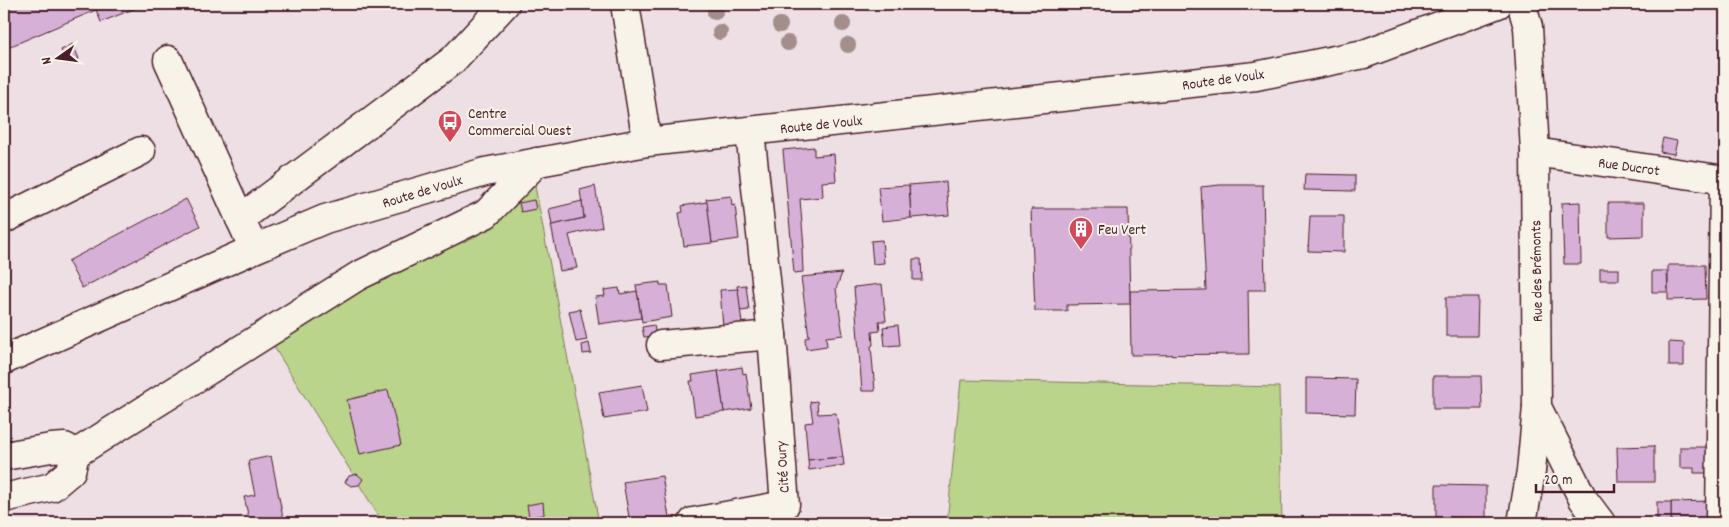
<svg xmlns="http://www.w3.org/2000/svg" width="1729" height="527" font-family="Dekko,sans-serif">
<rect width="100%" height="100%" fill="#eddfe3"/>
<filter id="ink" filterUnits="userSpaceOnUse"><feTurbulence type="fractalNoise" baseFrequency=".02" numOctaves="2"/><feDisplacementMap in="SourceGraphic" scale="10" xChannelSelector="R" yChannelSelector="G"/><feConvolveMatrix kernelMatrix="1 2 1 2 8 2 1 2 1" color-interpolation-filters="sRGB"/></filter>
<g filter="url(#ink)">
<g fill="#bbd48b" stroke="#827a5b">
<polygon points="535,186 599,523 383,523 266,334"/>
<polygon points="961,380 1279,387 1282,523 947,523"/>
</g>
<g fill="#d7b0d8" stroke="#4a1f2b">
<polygon points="4,4 110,4 4,49"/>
<polygon points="110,4 146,4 101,22 96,10"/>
<polygon points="73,44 79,59 67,64 61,50"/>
<polygon points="1663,138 1677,141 1674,154 1660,152"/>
<polygon points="814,147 814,156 834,154 836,181 822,182 823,197 800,199 804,248 802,248 803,272 794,273 783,150"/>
<polygon points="1305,174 1355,175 1355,191 1304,190"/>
<polygon points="946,182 949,215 911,218 909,185"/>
<polygon points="909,185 911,218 882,221 878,187"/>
<polygon points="1220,185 1263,185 1265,290 1248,290 1249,354 1131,355 1130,291 1206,290 1201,187"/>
<polygon points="595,186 602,227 569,235 577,268 560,271 551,225 584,218 580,190"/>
<polygon points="731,196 732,206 735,205 739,239 712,243 706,199"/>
<polygon points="186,199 200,226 82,288 68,261"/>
<polygon points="534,200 536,209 521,212 519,203"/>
<polygon points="582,201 584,218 552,225 549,209"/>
<polygon points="707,202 712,243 684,246 679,213 683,212 682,206"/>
<polygon points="1580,202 1581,264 1564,264 1562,203"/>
<polygon points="1608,203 1644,203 1644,236 1608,237"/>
<polygon points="1031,209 1128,209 1130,304 1067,305 1067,311 1035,311"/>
<polygon points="1310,216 1344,216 1344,252 1308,251"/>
<polygon points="882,240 884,263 873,264 871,241"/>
<polygon points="913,259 921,259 922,280 913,280"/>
<polygon points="1668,265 1705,265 1706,299 1668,300"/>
<rect x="1600" y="269" width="19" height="11"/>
<polygon points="1652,271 1667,271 1668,292 1652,292"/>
<polygon points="842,273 836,289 843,335 826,337 827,346 806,349 805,338 809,337 801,277"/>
<polygon points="660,282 660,285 668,285 672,317 642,322 636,285"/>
<polygon points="882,284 886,321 879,321 880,331 872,332 873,345 871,346 875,391 862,391 854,287"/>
<polygon points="746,285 749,310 740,311 737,286"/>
<polygon points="619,288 620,294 637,291 641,318 599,324 595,297 605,296 604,290"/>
<polygon points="738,289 742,324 723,327 720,290"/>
<polygon points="1446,297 1478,297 1477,336 1446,336"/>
<polygon points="580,309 587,340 576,342 569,311"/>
<polygon points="654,325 656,336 644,337 642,327"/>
<polygon points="898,325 900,345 885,346 883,327"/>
<polygon points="1669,342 1684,343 1684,366 1669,366"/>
<polygon points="589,343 591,353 583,354 582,345"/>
<polygon points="742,367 743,374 746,373 751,408 724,412 718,371"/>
<polygon points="718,371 724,412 695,416 690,381 693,381 692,375"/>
<polygon points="1433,376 1481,376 1482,409 1433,409"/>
<polygon points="1306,378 1356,379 1355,414 1306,413"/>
<polygon points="642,385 647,412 604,419 599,392"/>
<polygon points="388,390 401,445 360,454 347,400"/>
<polygon points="817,401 818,414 836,413 843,457 808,460 805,423 813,422 810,402"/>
<polygon points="1654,446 1654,482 1618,482 1617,447"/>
<polygon points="1680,447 1710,447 1710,473 1694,473 1694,468 1680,468"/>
<polygon points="271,456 284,523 250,523 244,497 255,495 248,461"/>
<polygon points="843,457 844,465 809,470 808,460"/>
<polygon points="357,474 363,479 359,485 351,486 345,482 349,476"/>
<polygon points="662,476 670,523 630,523 623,482"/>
<polygon points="1436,485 1486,486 1486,518 1436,517"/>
<polygon points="1711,501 1711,523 1671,523 1671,502"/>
<polygon points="543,502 544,515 529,517 527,505"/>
<rect x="1657" y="502" width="14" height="21"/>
</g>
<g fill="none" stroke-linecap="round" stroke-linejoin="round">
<defs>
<g id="minor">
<polyline points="625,4 647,142"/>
<polyline points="1525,4 1524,13 1528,27 1535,152 1537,407 1583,499 1601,523"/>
<polyline points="168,60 248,236"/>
<polyline points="1535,152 1725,180"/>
<polyline points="4,219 141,151"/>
<polyline points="240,219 453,60 505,4"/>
<polyline points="661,345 772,335"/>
<polyline points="75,454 358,276 486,214 537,162"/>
<polyline points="4,456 51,448 65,447 75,454 71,471 52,487 4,498"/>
<polyline points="693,522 785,505 772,335 750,132"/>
<polyline points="1522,523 1531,471 1537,407"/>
<polyline points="1720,523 1724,180"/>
</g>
<polyline id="major" points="4,360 254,249 325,219 485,172 647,142 1256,76 1364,54 1498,4"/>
</defs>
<use href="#minor" stroke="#4a1f2b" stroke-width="31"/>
<use href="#major" stroke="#4a1f2b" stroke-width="31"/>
<use href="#minor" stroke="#f7f3e8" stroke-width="28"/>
<use href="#major" stroke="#f7f3e8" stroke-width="28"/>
</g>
<g fill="#a38e8b">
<circle cx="715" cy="12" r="8"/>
<circle cx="843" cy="24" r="8"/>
<circle cx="780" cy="25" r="8"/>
<circle cx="720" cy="32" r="8"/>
<circle cx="788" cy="43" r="8"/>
<circle cx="848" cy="45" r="8"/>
</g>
</g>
<defs>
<symbol id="bus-pin" viewBox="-11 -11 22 30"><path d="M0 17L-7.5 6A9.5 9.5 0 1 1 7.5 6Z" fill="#d1495b" stroke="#f7f3e8"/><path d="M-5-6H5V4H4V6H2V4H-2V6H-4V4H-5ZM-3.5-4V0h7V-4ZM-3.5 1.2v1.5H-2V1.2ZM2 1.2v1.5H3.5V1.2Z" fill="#fff"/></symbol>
<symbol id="building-pin" viewBox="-11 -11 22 30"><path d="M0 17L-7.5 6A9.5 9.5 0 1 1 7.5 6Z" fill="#d1495b" stroke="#f7f3e8"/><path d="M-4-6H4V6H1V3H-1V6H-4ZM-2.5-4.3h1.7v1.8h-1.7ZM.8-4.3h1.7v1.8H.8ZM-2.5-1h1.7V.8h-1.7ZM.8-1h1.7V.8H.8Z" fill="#fff"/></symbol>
</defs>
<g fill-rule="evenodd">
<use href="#bus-pin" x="436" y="108" width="28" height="38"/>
<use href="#building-pin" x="1067" y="215" width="28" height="38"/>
</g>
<g text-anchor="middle" stroke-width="4" stroke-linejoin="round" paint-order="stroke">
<g font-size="15" fill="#4a1f2b" stroke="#f7f3e8">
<text transform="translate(1223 79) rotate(-8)" y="5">Route de Voulx</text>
<text transform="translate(821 124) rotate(-6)" y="5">Route de Voulx</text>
<text transform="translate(1629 166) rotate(8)" y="5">Rue Ducrot</text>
<text transform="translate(422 191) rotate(-17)" y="5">Route de Voulx</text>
<text transform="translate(1536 271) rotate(-91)" y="5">Rue des Brémonts</text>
<text transform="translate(782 467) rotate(-94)" y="5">Cité Oury</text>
</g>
<g font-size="15" fill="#4a1f2b" stroke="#f7f3e8" text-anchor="start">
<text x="468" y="118">Centre<tspan x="468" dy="17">Commercial Ouest</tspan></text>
<text x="1098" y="234">Feu Vert</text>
</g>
</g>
<rect width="1729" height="527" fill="none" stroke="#f7f3e8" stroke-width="20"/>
<rect x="10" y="10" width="1709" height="507" fill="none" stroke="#4a1f2b" stroke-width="2" filter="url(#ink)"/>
<g transform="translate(58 58) rotate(256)" stroke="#f7f3e8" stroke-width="4" paint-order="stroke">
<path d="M0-4L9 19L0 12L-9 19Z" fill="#4a1f2b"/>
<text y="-8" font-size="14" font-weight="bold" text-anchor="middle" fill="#4a1f2b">N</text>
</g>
<path d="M1536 484v8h78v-8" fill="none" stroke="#4a1f2b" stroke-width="2.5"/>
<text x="1544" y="484" font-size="15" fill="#4a1f2b" stroke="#f7f3e8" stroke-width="4" paint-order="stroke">20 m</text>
</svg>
